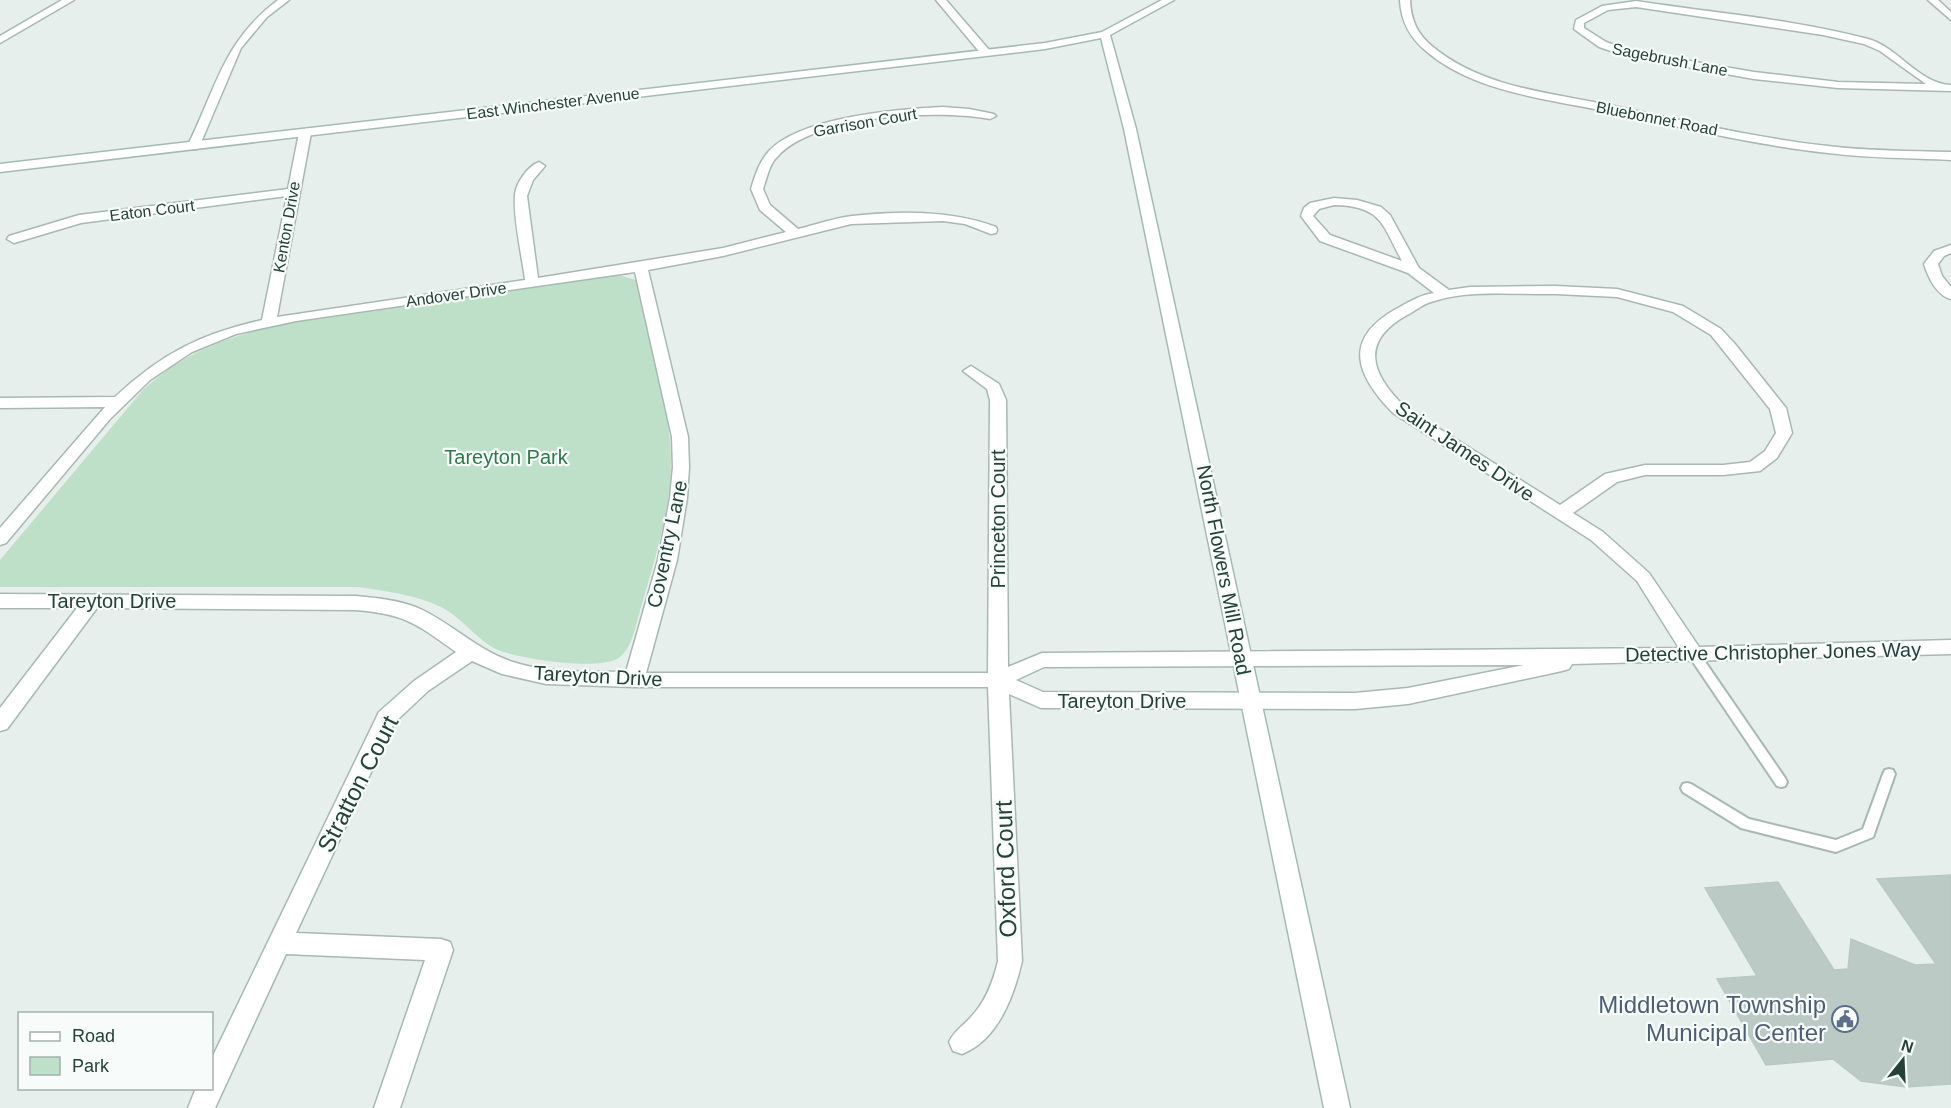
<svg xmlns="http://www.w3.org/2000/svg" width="1951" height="1108" font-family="Helvetica,sans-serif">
<rect width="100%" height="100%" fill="#e6efeb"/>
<path fill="#bfe0c8" d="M619 275 636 280C648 336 670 403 671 459 672 514 649 576 635 629 632 638 629 650 620 657 602 672 520 659 498 650 478 641 463 619 443 608 417 595 386 591 358 587H0V560L142 391C183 353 223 339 276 325Z"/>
<polygon fill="#bbcac4" stroke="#b8c9c2" stroke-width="1.5" points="1951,875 1951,1084 1906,1087 1861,1081 1833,1059 1766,1065 1717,979 1757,976 1705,888 1778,882 1834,970 1848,969 1851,939 1915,965 1936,964 1877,879"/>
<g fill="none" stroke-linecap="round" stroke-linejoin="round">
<defs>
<g id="lane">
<polygon points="1693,649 1697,650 1785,778 1787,782 1785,786 1781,787 1777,786 1689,656 1687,653 1689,650"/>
<polygon points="1889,769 1893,770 1895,774 1873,837 1836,852 1741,828 1683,792 1681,788 1683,784 1687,783 1691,784 1749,819 1836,840 1863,829 1883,774 1885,770"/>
</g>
<g id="street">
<polygon points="62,0 74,0 0,43 0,36"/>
<path d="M278 0H289L267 17 241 48 199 147 197 149H189L187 147C216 89 223 41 278 0Z"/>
<polygon points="936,0 946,0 990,51 990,55 982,55"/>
<path d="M1400 0H1410C1411 20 1417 34 1433 47 1481 87 1550 93 1609 105 1682 120 1754 138 1828 146 1869 151 1910 151 1951 152V160C1910 158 1869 158 1828 153 1754 145 1682 127 1609 112 1549 99 1475 93 1426 51 1409 37 1401 21 1400 0Z"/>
<polygon points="1928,0 1938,0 1951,12 1951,20"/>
<path d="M1636 1C1713 13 1793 19 1868 39 1898 47 1919 84 1951 85V91L1838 88 1754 79 1626 56 1599 47 1574 29 1576 20 1602 6ZM1636 7 1823 35 1864 44 1880 51 1926 84 1838 82 1754 72 1631 51 1606 42 1584 28V23L1608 10Z"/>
<path d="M943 107 969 109 994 114 996 116 990 119C939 109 815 115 778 156 769 164 767 178 763 189L770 205 798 229C815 225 834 218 852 216 900 211 951 210 996 227L997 230 996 233 991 234 965 224 943 221 851 224 723 256 648 270 688 437 689 467 687 498 677 560 646 673H988L990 400 987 389 963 371 971 366 999 384 1006 400 1008 667 1042 653 1679 648 1637 581 1591 540 1393 413C1357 376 1341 340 1396 309 1409 302 1420 295 1434 293L1408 273 1320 241 1301 216 1304 208 1310 203 1334 198 1357 200 1381 207 1390 215 1419 268 1449 290 1470 287 1556 286 1617 289 1683 306 1721 329 1735 344 1786 408 1792 433 1777 458 1760 471 1723 475H1645L1617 482 1573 513 1603 532 1649 573 1699 647 1951 640V654L1572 664 1569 669 1562 671 1408 704 1355 709 1041 708 1009 694 1022 961C1014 996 998 1040 962 1054L953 1051 949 1042C954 1031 963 1026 971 1017 986 1001 993 982 998 961L988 687H634L546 684 502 674 472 661 428 691 394 723 296 933 441 939 450 942 453 950 400 1108H374L425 960 286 954 215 1108H188L196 1088H212V1058L379 712 414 681 456 652C415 623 406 614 355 610L97 608 7 729 0 731V708L77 608H0V594L355 596C376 598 398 600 418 608 452 623 476 650 513 662 548 674 589 671 626 672L658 560 670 498 673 467 672 437 635 272 296 321 236 334 192 352 150 380 110 419 6 543 0 545V528L105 407 0 408V398L115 397C161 354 200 334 262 320L287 196 81 223 14 243 7 239 9 236 79 215 288 189 299 133 305 130 309 131 311 133 277 317 525 280C522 256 513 217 515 195 516 183 528 166 539 162L545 166 533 180 527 196 538 278 723 248 786 232 760 210 751 189C755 176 759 162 769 151 801 117 898 109 943 107ZM1334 205C1382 206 1382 224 1402 261L1330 235 1313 216 1319 209ZM1556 294 1617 297 1673 312 1711 335 1770 409 1776 433 1765 451 1750 462 1723 465H1645L1605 474 1560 505 1405 407C1371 374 1359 342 1407 315 1415 311 1423 304 1431 302 1467 289 1518 295 1556 294ZM1524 665 1408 688 1355 693 1043 692 1016 680 1044 667Z"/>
<path d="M1951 245V253L1944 256 1938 264 1942 276 1951 287V299C1937 296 1928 277 1924 264L1934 251Z"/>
</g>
<polygon id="secondary" points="1162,0 1174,0 1110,35 1136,129 1350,1108 1324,1108 1124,129 1101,38 1045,49 0,172 0,164 1045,43 1102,32"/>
</defs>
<use href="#lane" stroke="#a8b8b2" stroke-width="4"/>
<use href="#street" stroke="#a8b8b2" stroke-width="3"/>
<use href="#secondary" stroke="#a4bbb3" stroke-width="3"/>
<use href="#lane" fill="#fff" fill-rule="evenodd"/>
<use href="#street" fill="#fff" fill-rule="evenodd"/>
<use href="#secondary" fill="#fff" fill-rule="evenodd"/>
</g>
<defs>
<symbol id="civic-ring" viewBox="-11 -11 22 22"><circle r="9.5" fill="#f7fbf9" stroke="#5c6f8a" stroke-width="1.5"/><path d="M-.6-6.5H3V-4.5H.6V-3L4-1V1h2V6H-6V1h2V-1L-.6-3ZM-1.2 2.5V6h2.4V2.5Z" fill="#5c6f8a"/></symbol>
</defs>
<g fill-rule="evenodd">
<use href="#civic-ring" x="1830" y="1004" width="30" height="30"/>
</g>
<g text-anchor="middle" stroke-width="4.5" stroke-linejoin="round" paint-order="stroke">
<g font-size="16" fill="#24423a" stroke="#f7fbf9">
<text transform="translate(1670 59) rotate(11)" y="6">Sagebrush Lane</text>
<text transform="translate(553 103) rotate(-7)" y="6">East Winchester Avenue</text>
<text transform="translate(1657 118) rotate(11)" y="6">Bluebonnet Road</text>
<text transform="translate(865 122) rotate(-10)" y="6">Garrison Court</text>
<text transform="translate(152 210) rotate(-7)" y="6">Eaton Court</text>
<text transform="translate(286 227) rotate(-80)" y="6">Kenton Drive</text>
<text transform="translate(456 294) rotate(-8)" y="6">Andover Drive</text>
</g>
<g font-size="20" fill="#24423a" stroke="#f7fbf9">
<text transform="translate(1465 451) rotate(34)" y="7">Saint James Drive</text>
<text transform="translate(998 519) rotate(-90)" y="7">Princeton Court</text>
<text transform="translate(667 544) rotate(-78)" y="7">Coventry Lane</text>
<text transform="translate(1224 570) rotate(79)" y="7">North Flowers Mill Road</text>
<text x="112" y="608">Tareyton Drive</text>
<text transform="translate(1773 652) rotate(-1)" y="7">Detective Christopher Jones Way</text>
<text transform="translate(598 676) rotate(3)" y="7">Tareyton Drive</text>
<text x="1122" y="708">Tareyton Drive</text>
</g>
<g font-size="20" fill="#2d7a4b" stroke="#f7fbf9">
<text x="506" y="464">Tareyton Park</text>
</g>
<g font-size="24" fill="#24423a" stroke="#f7fbf9">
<text transform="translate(358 784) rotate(-63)" y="8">Stratton Court</text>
<text transform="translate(1006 869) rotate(-92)" y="8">Oxford Court</text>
</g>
<g font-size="24" fill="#4e5e75" stroke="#f7fbf9" text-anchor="end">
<text x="1826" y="1013">Middletown Township<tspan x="1826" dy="28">Municipal Center</tspan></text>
</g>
</g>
<rect x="18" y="1012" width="195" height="78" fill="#f7fbf9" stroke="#a3b1ad" stroke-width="1.5"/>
<rect x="30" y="1032" width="30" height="9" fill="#ffffff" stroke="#a3b1ad" stroke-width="1.5"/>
<text x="72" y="1042" font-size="18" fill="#24423a">Road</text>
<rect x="30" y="1057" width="30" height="18" fill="#bfe0c8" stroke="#a3b1ad" stroke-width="1.5"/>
<text x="72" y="1072" font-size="18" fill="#24423a">Park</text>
<g transform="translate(1903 1060) rotate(18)" stroke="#f7fbf9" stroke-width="4.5" paint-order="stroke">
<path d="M0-4.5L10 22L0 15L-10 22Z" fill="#24423a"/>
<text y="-9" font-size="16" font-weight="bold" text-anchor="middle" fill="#24423a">N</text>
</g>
</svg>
